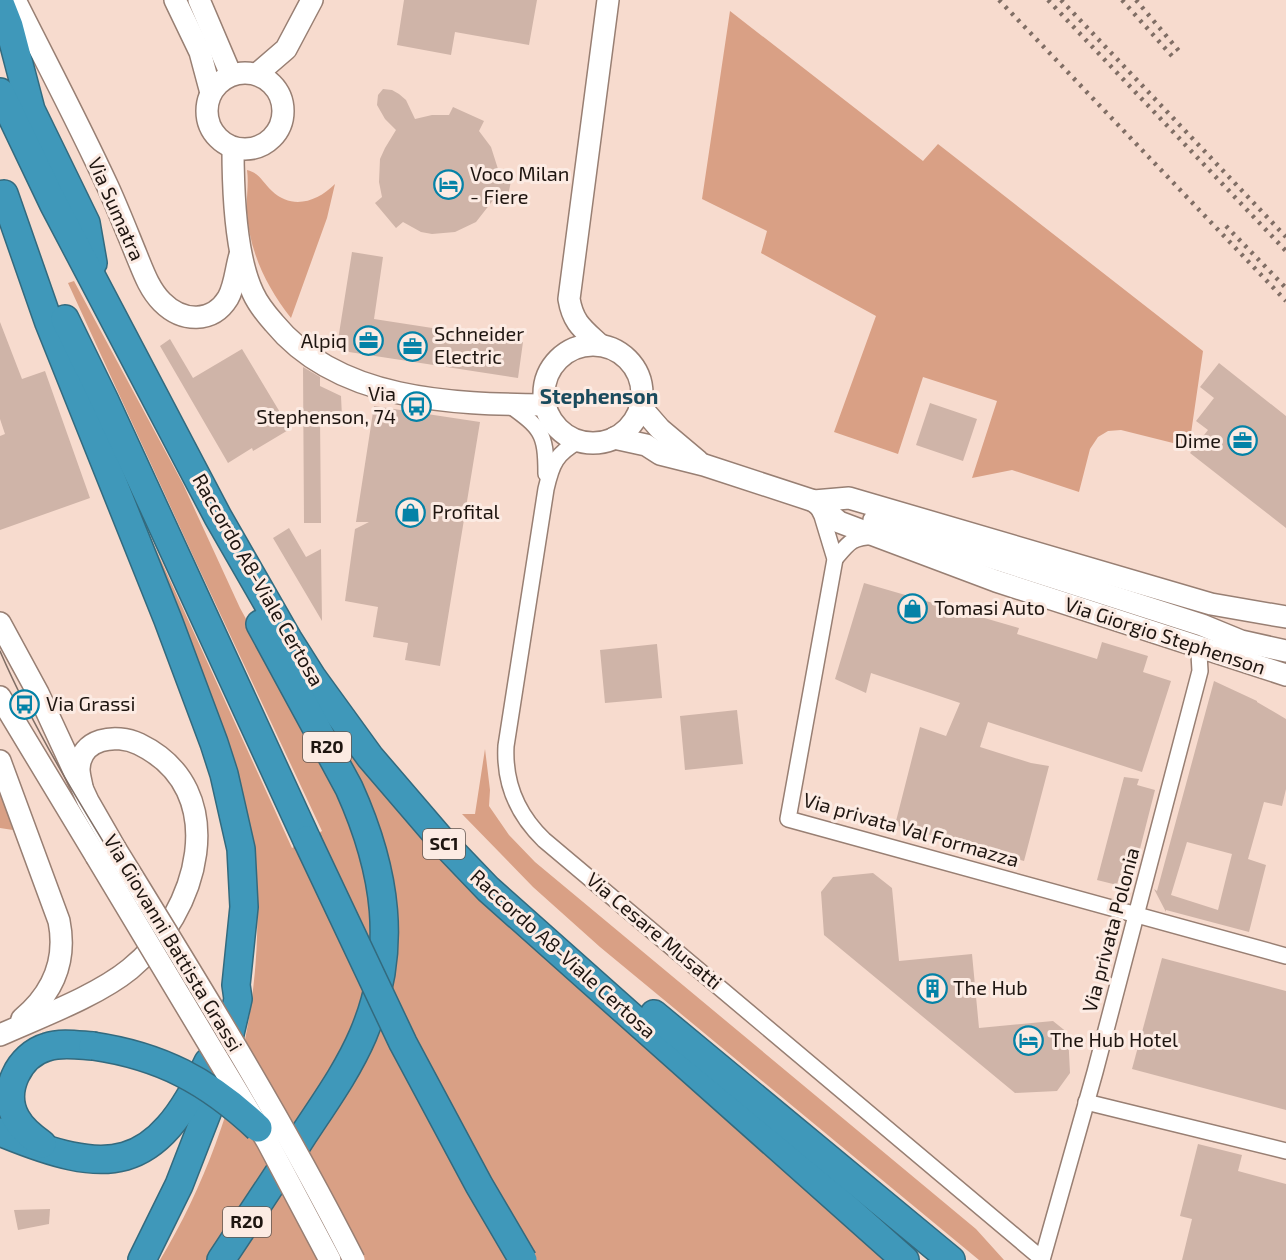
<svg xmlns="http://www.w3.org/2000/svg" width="1286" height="1260" font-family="'Exo 2',sans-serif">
<rect width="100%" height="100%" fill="#f7dbce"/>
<g fill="#d9a085">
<polygon points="730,11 923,161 938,144 1203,351 1189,447 1121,430 1108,431 1098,437 1090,449 1079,492 1012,470 972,478 997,401 923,377 898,454 834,432 876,316 761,253 767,231 702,199"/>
<path d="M247 170C260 173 263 183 272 191 292 210 317 202 335 184L327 218 291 318C267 288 249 251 247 212 246 198 249 184 247 170Z"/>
<path d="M74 281 183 484 240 608 355 817 378 944 354 1038 210 1260H160C240 1128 281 949 243 798 235 766 221 735 210 704 186 640 163 576 139 512L292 848 322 831 194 558 68 283Z"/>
<polygon points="308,693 334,724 891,1260 233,1260 314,1135 396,913 390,865 377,827"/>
<polygon points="485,749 490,790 489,806 509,835 535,862 976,1229 1004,1260 979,1260 600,947 533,887 462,814 475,814"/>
<polygon points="0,792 13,830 0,828"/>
</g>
<g fill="#cfb4a8" fill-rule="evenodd">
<polygon points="404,0 537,0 529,45 455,32 451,55 397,45"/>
<polygon points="383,89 392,90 399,94 406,100 415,119 432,115 449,115 453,107 484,121 479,131 491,147 498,169 513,171 507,201 494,199 476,222 455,232 432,234 421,232 403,222 396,228 375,203 382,197 379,182 380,159 385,148 396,130 385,119 377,105 378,95"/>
<polygon points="352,252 383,257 374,319 523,342 518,378 349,352 338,340"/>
<polygon points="0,322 22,379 45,371 90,498 0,530 0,436 5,434 0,419"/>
<polygon points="170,339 193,378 242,349 290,429 253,451 252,448 228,463 160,346"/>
<polygon points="1219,363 1286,416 1286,528 1190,453 1208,430 1196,421 1214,398 1200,387"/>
<polygon points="303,367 320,377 320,386 341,396 342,417 320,417 321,523 304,523"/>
<polygon points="930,403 977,419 963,461 916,445"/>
<polygon points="374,406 480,422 440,666 405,660 408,643 373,637 378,607 345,601 355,529 369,522 356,522"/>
<polygon points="289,528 306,557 321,549 322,621 273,538"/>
<polygon points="864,583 1019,628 1017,634 1097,659 1102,642 1148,656 1143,672 1171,681 1142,772 988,722 980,747 1031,763 1049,766 1024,861 895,825 920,727 946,736 960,703 871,673 866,693 835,679"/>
<polygon points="657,644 662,698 605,703 600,650"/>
<path d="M1214 681 1257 701V702L1286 719V789L1282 806 1264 802 1248 859 1266 865 1249 932 1166 910V912L1154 889 1157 891ZM1187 842 1232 854 1218 910 1171 895Z"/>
<polygon points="737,710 743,764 685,770 680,716"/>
<polygon points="1124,777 1139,779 1137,785 1155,790 1131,884 1118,881 1117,885 1097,880"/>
<polygon points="873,873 892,888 899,961 972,954 979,1028 1053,1021 1068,1033 1070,1073 1057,1091 1015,1093 824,935 821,892 833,877"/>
<polygon points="1162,958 1286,991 1286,1110 1132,1069"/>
<polygon points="1198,1144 1242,1155 1238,1171 1286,1184 1286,1260 1182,1260 1192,1219 1180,1216"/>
<polygon points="50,1209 49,1224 18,1230 14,1210"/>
</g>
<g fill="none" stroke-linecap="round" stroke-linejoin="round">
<defs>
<g id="street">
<path d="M508 404C541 428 546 432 546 474"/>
<path d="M579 441C556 454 552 463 546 489L506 746C504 784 517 814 544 840L1042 1259"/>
<polyline points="817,506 822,516 835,559 788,819 1286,956"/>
<path d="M835 559C850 541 851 538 875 536"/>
<polyline points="1086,1102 1286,1151"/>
<polyline points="1042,1260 1095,1072 1200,671 1199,654 1194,646"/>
</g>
<g id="secondary">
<path d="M15 0C46 62 79 124 108 187 118 209 127 232 136 254 143 271 149 289 162 302 182 322 212 324 228 298 235 286 236 268 240 255"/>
<polyline points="175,0 200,52 211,93"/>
<polyline points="199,0 231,75"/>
<circle cx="245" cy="111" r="38"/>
<polyline points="257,74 286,49 312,0"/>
<path d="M233 148C233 190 235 255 253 293 258 304 266 314 274 323 338 401 452 404 545 405"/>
<path d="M600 345C583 329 573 323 569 299L608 0"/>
<circle cx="593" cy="394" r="49"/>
<polyline points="640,406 660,429 698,461"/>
<polyline points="614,438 646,445 660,454 704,465 814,501 849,498 1211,604 1286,617"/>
<polyline points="814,501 839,522 996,581 1286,675"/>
<polyline points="874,520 1202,625 1241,641 1286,651"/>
<polyline points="0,623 38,693 88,801 115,848"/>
<polyline points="0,697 96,856"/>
<path d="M0 761 59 921C67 961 53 993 22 1019"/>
<path d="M0 1035C40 1017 97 996 130 969 198 914 234 790 139 744 116 733 80 738 79 769 79 775 81 781 82 787"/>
</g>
<g id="highway">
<polyline points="0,3 9,26 31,110 86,223 93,263"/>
<polyline points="0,92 54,205 218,517 288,639 312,677 370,757 443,842 488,889 905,1260"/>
<polyline points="4,194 49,323 168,620 214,743 224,774 241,849 244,907 236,985 238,999 224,1060 212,1100 179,1185 142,1260"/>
<polyline points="65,319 104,399 307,840"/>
<polyline points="654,1014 951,1260"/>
<path d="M0 1132C109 1177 155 1175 208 1062"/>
<path d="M42 1144C32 1137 22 1129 16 1118 1 1091 19 1055 47 1047 61 1042 78 1045 93 1046"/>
<path d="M221 1260C249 1218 277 1176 304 1134 325 1102 348 1070 363 1035 399 950 386 870 349 788L260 624"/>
</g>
</defs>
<use href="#street" stroke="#987f73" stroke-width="18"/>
<use href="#secondary" stroke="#987f73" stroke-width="24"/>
<use href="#highway" stroke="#336a7e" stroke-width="30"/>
<use href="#street" stroke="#fff" stroke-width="15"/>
<use href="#secondary" stroke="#fff" stroke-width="21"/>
<use href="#highway" stroke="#3f98ba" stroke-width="27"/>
<path stroke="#806e65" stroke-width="1.5" d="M0 651C40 743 95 828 147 913 217 1027 286 1141 346 1260"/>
<g stroke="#806e65" stroke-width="4.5" stroke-dasharray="3 6" stroke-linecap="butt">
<polyline points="999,0 1286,301"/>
<polyline points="1048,0 1286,251"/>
<polyline points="1061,0 1286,237"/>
<polyline points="1122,0 1172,56"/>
<polyline points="1136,0 1179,51"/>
<polyline points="1226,226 1286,288"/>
</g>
<defs>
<g id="secondary-bridge">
<path d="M115 848C198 983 282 1118 354 1260"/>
<polyline points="96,856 267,1141 330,1260"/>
</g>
<g id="highway-bridge">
<polyline points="307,840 403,1043 479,1185 523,1260"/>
<path d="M93 1046C161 1056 208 1081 258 1128"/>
</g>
</defs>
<use href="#secondary-bridge" stroke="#987f73" stroke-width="24" stroke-linecap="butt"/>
<use href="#highway-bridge" stroke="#336a7e" stroke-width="30" stroke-linecap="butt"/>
<use href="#secondary-bridge" stroke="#fff" stroke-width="21"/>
<use href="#highway-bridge" stroke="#3f98ba" stroke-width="27"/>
</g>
<defs>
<symbol id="hotel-ring" viewBox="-11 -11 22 22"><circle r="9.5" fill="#fcebe3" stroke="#0482a7" stroke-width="1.5"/><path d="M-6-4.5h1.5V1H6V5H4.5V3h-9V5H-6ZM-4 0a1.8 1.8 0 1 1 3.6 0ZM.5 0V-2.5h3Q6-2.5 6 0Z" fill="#0482a7"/></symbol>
<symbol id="office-ring" viewBox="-11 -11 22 22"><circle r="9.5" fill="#fcebe3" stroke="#0482a7" stroke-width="1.5"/><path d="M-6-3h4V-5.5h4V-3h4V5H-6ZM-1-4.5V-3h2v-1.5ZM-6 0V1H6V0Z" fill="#0482a7"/></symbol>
<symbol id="bus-ring" viewBox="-11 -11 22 22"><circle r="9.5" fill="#fcebe3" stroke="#0482a7" stroke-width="1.5"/><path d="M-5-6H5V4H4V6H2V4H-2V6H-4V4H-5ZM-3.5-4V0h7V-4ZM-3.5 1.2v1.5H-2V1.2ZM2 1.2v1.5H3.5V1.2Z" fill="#0482a7"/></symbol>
<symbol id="shop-ring" viewBox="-11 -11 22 22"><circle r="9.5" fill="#fcebe3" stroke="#0482a7" stroke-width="1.5"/><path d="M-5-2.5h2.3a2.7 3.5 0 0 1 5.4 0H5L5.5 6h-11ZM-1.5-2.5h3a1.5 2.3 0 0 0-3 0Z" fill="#0482a7"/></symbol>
<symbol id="building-ring" viewBox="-11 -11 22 22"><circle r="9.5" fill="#fcebe3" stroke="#0482a7" stroke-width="1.5"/><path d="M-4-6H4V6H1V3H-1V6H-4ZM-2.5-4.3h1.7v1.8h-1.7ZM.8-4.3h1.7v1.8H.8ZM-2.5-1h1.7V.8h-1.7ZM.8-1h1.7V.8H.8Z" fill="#0482a7"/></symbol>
</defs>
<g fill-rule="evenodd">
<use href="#hotel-ring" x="432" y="168" width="33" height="33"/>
<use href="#office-ring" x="352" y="324" width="33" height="33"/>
<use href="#office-ring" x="396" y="330" width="33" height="33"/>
<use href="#bus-ring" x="400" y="390" width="33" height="33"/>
<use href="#office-ring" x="1226" y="424" width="33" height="33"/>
<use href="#shop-ring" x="394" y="496" width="33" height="33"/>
<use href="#shop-ring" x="896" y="592" width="33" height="33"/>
<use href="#bus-ring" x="8" y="688" width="33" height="33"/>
<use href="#building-ring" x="916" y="972" width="33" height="33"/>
<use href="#hotel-ring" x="1012" y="1024" width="33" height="33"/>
</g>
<g text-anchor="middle" stroke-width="6" stroke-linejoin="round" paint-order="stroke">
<g fill="#fcebe3" stroke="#61554f" stroke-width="1.5">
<rect x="303" y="732" width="48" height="30" rx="4.5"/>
<rect x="423" y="829" width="42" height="30" rx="4.5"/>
<rect x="223" y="1207" width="48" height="30" rx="4.5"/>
</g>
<g font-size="18" font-weight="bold" fill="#1e1510">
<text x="327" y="753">R20</text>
<text x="444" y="850">SC1</text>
<text x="247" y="1228">R20</text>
</g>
<g font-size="20" fill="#1e1510" stroke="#fcebe3" text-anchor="start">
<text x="470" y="181">Voco Milan<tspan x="470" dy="23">- Fiere</tspan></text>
<text x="434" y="341">Schneider<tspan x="434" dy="23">Electric</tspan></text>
<text x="347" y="348" text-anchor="end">Alpiq</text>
<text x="396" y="401" text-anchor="end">Via<tspan x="396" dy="23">Stephenson, 74</tspan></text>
<text x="1221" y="448" text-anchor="end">Dime</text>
<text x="432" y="519">Profital</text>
<text x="934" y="615">Tomasi Auto</text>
<text x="46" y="711">Via Grassi</text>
<text x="953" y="995">The Hub</text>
<text x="1050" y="1047">The Hub Hotel</text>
</g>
<g font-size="20" fill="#1e1510" stroke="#fcebe3">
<text transform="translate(116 209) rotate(66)" y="7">Via Sumatra</text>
<text transform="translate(258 580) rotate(60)" y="7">Raccordo A8-Viale Certosa</text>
<text transform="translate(1165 636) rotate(18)" y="7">Via Giorgio Stephenson</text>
<text transform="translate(911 830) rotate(16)" y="7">Via privata Val Formazza</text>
<text transform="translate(1111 930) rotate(-75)" y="7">Via privata Polonia</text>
<text transform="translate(654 931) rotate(40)" y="7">Via Cesare Musatti</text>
<text transform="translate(173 943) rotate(59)" y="7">Via Giovanni Battista Grassi</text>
<text transform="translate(563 954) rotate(42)" y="7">Raccordo A8-Viale Certosa</text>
</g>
<g font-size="21" font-weight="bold" fill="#1a4b5d" stroke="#fcebe3">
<text x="599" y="404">Stephenson</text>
</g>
</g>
</svg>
